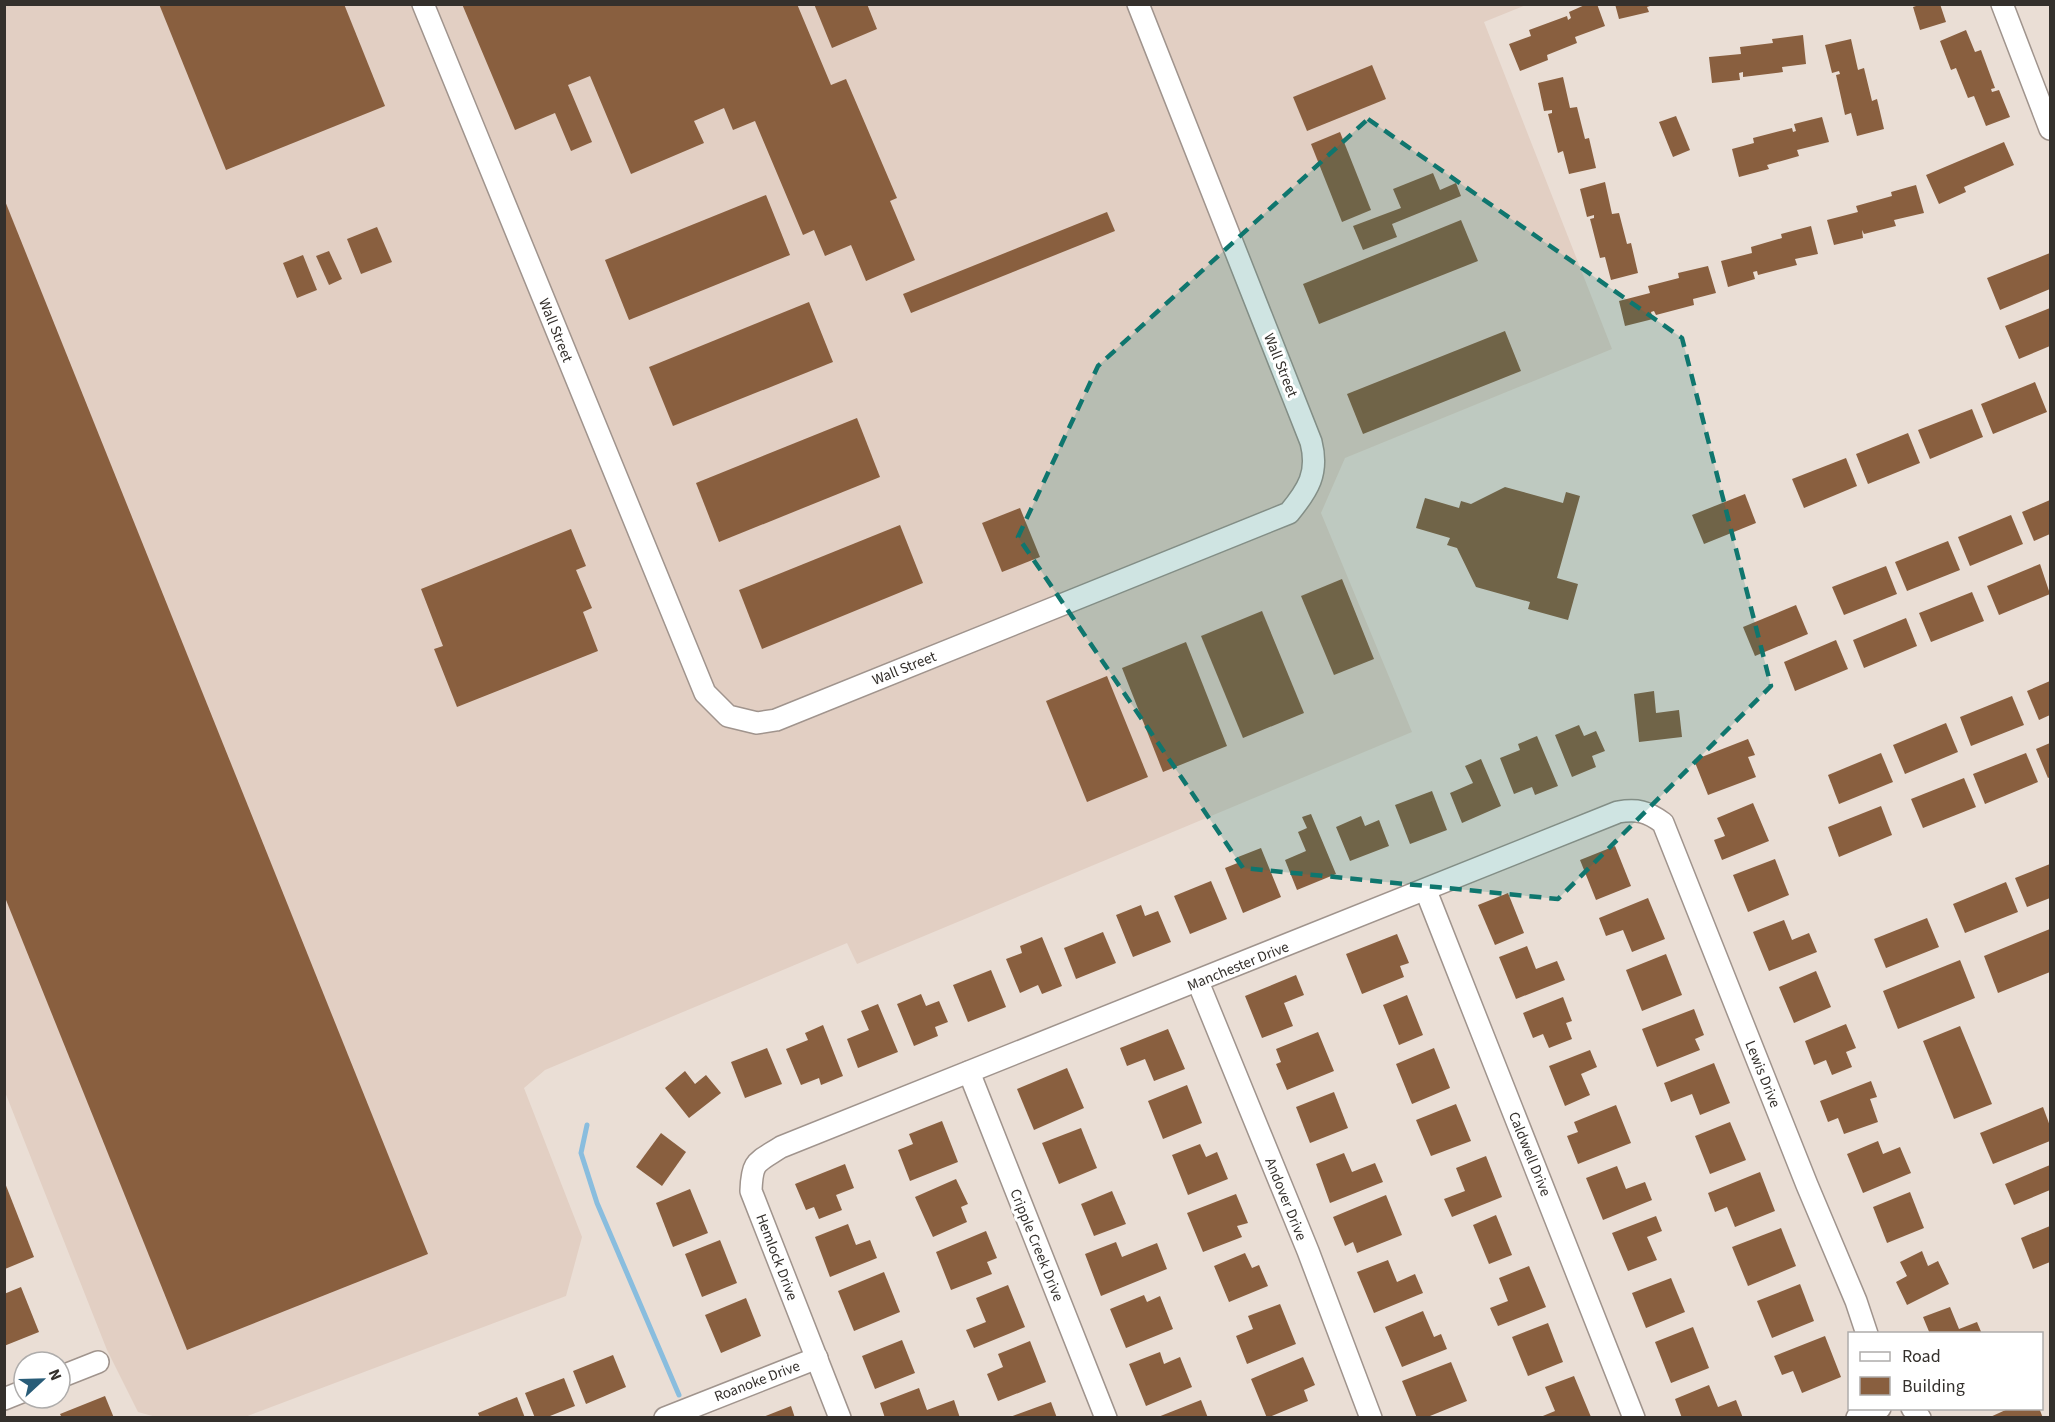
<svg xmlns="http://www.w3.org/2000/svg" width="2055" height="1422" font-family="'Source Sans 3',sans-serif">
<rect width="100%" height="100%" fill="#eaded5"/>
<polygon fill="#e2cfc3" points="5,5 1526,5 1484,22 1612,349 1345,458 1321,513 1412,732 857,964 847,943 545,1070 524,1088 582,1237 566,1296 245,1417 156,1417 138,1412 107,1350 5,1092"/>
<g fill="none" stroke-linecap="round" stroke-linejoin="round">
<polyline stroke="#89bdde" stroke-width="5" points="587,1125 581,1153 597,1203 679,1395"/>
</g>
<g fill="#895f3f">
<polygon points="159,4 344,4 385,106 226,170"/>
<polygon points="462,4 797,4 831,85 846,79 897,198 890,201 915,260 866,281 851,245 825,256 814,230 803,235 755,121 733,130 724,108 694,121 704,143 631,174 590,76 568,85 592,142 571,151 555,113 515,130"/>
<polygon points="814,4 867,4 877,29 832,48"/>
<polygon points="1587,4 1597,4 1605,26 1575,37 1577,43 1547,55 1548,60 1520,71 1509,44 1531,36 1529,30 1567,16 1568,20 1571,18 1569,12"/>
<polygon points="1615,4 1653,4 1653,5 1647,7 1649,12 1619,19"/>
<polygon points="1922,4 1940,4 1946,22 1920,30 1913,7"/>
<polygon points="1966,30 1975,52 1981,50 1995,88 1991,89 1992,92 1999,90 2010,117 1986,126 1974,96 1968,98 1956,68 1951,70 1940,41"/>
<polygon points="1803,35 1806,64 1782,67 1783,72 1743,77 1743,72 1739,73 1740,80 1712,83 1709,57 1741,54 1740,47 1773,43 1772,39"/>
<polygon points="1851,39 1858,70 1864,68 1872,101 1877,99 1884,129 1857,136 1851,113 1845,115 1836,75 1840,74 1839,71 1832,73 1825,45"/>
<polygon points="1372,65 1386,99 1307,131 1293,97"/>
<polygon points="1563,77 1570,108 1577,107 1585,139 1589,138 1596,168 1569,174 1563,151 1558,153 1548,114 1552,113 1552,110 1544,111 1538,83"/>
<polygon points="1676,116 1690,150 1673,157 1659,122"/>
<polygon points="1822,117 1829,142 1797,150 1799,156 1767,165 1769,169 1739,177 1732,149 1754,143 1753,138 1792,128 1793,132 1796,131 1794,124"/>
<polygon points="1340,132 1371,210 1342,222 1311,144"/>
<polygon points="2004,142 2014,165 1964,187 1966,192 1939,204 1926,175"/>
<polygon points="1433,173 1440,190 1456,183 1461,196 1392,224 1397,237 1363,250 1353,226 1401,208 1393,189"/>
<polygon points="1605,182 1612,214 1619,213 1627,244 1631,243 1638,273 1611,280 1605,257 1600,258 1590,219 1594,218 1594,215 1587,217 1580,189"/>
<polygon points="1916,185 1924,213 1894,220 1896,226 1864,234 1862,230 1863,238 1834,245 1827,220 1858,212 1856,206 1892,196 1891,192"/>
<polygon points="766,195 790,255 629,320 605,260"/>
<polygon points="5,201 428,1254 187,1350 4,895"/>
<polygon points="1107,212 1115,231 911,313 903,294"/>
<polygon points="1461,220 1478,261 1319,324 1303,284"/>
<polygon points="1811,226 1818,254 1795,259 1797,265 1758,275 1757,271 1753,272 1755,279 1728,287 1721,261 1752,253 1751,247 1782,238 1781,234"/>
<polygon points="377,227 392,262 361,274 347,239"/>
<polygon points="329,251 342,279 329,285 316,256"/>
<polygon points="2050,253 2050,289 2000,310 1987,278"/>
<polygon points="303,255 317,290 297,298 283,263"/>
<polygon points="1708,266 1716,293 1693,299 1694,305 1656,315 1654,311 1651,312 1653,319 1625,326 1619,301 1650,293 1648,286 1679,278 1678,273"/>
<polygon points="809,302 833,362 673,426 649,367"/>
<polygon points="2050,308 2050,346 2019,359 2005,326"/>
<polygon points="1505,331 1521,371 1363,434 1347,394"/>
<polygon points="2035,382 2047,412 1993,434 1981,404"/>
<polygon points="1972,409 1983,437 1930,459 1918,430"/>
<polygon points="857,418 880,477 719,542 696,483"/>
<polygon points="1908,433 1920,463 1868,484 1856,454"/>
<polygon points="1846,458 1857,486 1804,508 1792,479"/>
<polygon points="1505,487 1563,503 1566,492 1580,496 1557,578 1578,584 1568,620 1528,609 1530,602 1476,587 1457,548 1447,545 1450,538 1416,528 1425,498 1459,508 1461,501 1471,504"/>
<polygon points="1745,494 1756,523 1704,544 1692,515"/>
<polygon points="2050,500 2050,534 2034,541 2022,512"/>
<polygon points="1020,508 1040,557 1002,572 982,523"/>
<polygon points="2011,515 2023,544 1970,566 1958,537"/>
<polygon points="900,525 923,583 762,649 739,590"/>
<polygon points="571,529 586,566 576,570 592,608 583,612 598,651 457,707 434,649 443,646 421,589"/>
<polygon points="1948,541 1960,570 1907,591 1895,562"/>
<polygon points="2040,564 2050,594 1999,615 1987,586"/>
<polygon points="1886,566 1897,594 1844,615 1832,587"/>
<polygon points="1342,579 1374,659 1334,675 1301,596"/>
<polygon points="1972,592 1984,621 1931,642 1919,613"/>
<polygon points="1796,605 1808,634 1755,656 1743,627"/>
<polygon points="1262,611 1304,713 1243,738 1201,636"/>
<polygon points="1906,618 1917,646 1864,668 1853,640"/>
<polygon points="1836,640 1848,669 1795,691 1784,662"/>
<polygon points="1186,642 1227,746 1163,772 1122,668"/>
<polygon points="1107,676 1148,777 1087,802 1046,701"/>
<polygon points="2050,681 2050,715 2039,720 2027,691"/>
<polygon points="1654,691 1656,713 1679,710 1682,737 1639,742 1634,694"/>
<polygon points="2012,696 2024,725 1971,746 1960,717"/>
<polygon points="1946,723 1958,752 1905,774 1893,745"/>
<polygon points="1579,725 1584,736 1596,731 1605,751 1592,756 1596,767 1572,777 1555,735"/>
<polygon points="1537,736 1558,786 1535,795 1532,787 1514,794 1500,758 1520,750 1518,744"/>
<polygon points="1748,739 1755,755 1748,757 1756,777 1708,795 1694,760"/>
<polygon points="2050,743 2050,777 2048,778 2036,749"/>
<polygon points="1881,753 1893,782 1839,804 1828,775"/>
<polygon points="2026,753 2038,782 1985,804 1973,774"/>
<polygon points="1481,759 1501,806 1462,823 1450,793 1473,783 1465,766"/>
<polygon points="1964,778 1976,807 1923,828 1911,799"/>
<polygon points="1432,791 1447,830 1410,844 1395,805"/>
<polygon points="1753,803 1769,841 1722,860 1714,840 1725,836 1717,818"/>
<polygon points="1881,806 1892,835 1839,857 1828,827"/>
<polygon points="1311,814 1336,874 1297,890 1285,860 1306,851 1298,832 1307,828 1302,817"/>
<polygon points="1361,816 1365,826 1379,820 1389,846 1350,861 1336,827"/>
<polygon points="1615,846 1631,886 1596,900 1580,860"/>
<polygon points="1261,848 1281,897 1243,913 1225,868 1240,862 1238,857"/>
<polygon points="1775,859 1789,895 1748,912 1733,875"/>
<polygon points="2050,864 2050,898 2027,907 2015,878"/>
<polygon points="1211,881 1227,919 1190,934 1174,896"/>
<polygon points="2006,882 2018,912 1965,933 1953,904"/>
<polygon points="1508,893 1524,933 1495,945 1478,905"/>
<polygon points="1648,898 1665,939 1632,952 1623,930 1606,936 1599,918"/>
<polygon points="1141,905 1145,916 1158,911 1171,942 1133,957 1116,915"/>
<polygon points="1927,918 1939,947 1886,968 1874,939"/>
<polygon points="1784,920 1792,940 1809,933 1817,952 1769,971 1753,932"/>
<polygon points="2050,929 2050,972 1998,993 1984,956"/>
<polygon points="1103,932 1116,963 1076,979 1064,948"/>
<polygon points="1397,934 1409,963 1400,966 1404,977 1362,994 1346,954"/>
<polygon points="1042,937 1062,986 1042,994 1038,985 1020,993 1006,959 1022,953 1020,946"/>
<polygon points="1527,946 1536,969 1557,961 1565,980 1516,999 1499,957"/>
<polygon points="1666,954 1682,995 1642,1011 1626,970"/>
<polygon points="1960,960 1975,998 1898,1029 1883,991"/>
<polygon points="991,970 1006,1007 968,1022 953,985"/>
<polygon points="1816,971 1831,1007 1794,1023 1779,987"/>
<polygon points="1296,975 1304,995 1284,1003 1293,1026 1262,1038 1245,996"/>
<polygon points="921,994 926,1006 939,1001 948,1022 935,1027 938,1036 914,1046 897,1004"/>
<polygon points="1407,995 1423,1035 1399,1045 1383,1005"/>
<polygon points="1563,997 1572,1021 1566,1023 1572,1039 1549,1048 1543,1034 1533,1038 1523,1013"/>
<polygon points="878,1004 898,1052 858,1068 847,1039 869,1030 861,1011"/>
<polygon points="1694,1009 1704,1035 1695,1039 1700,1050 1657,1067 1642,1029"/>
<polygon points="1846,1024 1856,1048 1846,1052 1852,1067 1832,1075 1826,1060 1814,1065 1805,1041"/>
<polygon points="823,1025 843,1076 821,1085 819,1078 801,1085 786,1049 808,1040 805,1033"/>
<polygon points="1960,1026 1992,1104 1954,1119 1923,1041"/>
<polygon points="1168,1029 1185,1069 1154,1081 1145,1059 1127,1066 1120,1048"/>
<polygon points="1318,1032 1334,1071 1287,1090 1276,1064 1281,1062 1276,1049"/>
<polygon points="767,1048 782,1084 745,1098 731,1062"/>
<polygon points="1434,1048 1450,1088 1412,1104 1396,1064"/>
<polygon points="1590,1050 1597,1067 1581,1074 1590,1095 1565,1106 1549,1066"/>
<polygon points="1714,1063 1730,1103 1700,1115 1692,1094 1671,1102 1664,1083"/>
<polygon points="1067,1068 1084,1108 1034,1130 1017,1089"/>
<polygon points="685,1071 695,1084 706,1075 721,1093 689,1118 665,1088"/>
<polygon points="1871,1081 1877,1097 1870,1099 1878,1122 1844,1134 1838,1118 1828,1122 1820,1101"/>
<polygon points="1187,1085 1202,1123 1163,1139 1148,1101"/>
<polygon points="1334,1092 1348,1128 1310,1143 1296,1107"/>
<polygon points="1456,1104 1471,1141 1431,1156 1416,1120"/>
<polygon points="1616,1105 1631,1143 1578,1164 1567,1136 1578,1132 1574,1122"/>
<polygon points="2043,1107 2050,1126 2050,1141 1993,1164 1980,1133"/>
<polygon points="942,1121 958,1162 910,1181 898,1150 913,1144 909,1134"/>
<polygon points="1730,1122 1746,1160 1710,1174 1695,1136"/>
<polygon points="1081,1128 1097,1168 1059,1184 1042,1143"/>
<polygon points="661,1133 686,1152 662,1186 636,1167"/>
<polygon points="1878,1141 1883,1154 1900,1147 1911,1173 1863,1193 1847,1154"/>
<polygon points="1200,1144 1206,1157 1217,1152 1228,1179 1188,1195 1172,1155"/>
<polygon points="1344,1153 1352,1172 1375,1163 1383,1182 1330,1203 1316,1164"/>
<polygon points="1486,1156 1502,1197 1452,1217 1444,1199 1465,1191 1456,1168"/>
<polygon points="845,1164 854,1188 836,1195 842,1210 819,1219 814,1207 806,1210 795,1184"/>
<polygon points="2050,1165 2050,1190 2014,1205 2005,1184"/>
<polygon points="1617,1166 1626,1189 1645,1182 1652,1200 1603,1220 1586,1178"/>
<polygon points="1760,1172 1775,1211 1735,1227 1727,1207 1715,1212 1708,1193"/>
<polygon points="956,1179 968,1204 961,1207 967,1222 933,1237 915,1197"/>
<polygon points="5,1183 34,1257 5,1269"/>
<polygon points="690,1189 708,1233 673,1247 656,1203"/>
<polygon points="1112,1191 1126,1224 1094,1236 1081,1204"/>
<polygon points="1910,1192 1924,1228 1887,1243 1873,1207"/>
<polygon points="1236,1194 1248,1223 1237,1226 1242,1237 1203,1252 1187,1213"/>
<polygon points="1386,1195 1402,1235 1357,1253 1353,1242 1345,1246 1333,1217"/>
<polygon points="1496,1215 1512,1255 1489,1264 1473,1225"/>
<polygon points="1656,1216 1662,1231 1647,1237 1657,1260 1628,1271 1612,1233"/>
<polygon points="848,1224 856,1245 870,1240 877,1258 830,1277 815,1237"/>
<polygon points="2050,1226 2050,1262 2033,1269 2021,1238"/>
<polygon points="1781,1228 1796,1266 1748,1286 1732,1247"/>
<polygon points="986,1231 997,1258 987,1262 992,1274 951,1290 936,1252"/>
<polygon points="720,1240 737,1283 702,1297 685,1254"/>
<polygon points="1116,1242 1122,1257 1157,1243 1167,1269 1101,1296 1085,1254"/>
<polygon points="1922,1251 1928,1266 1938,1261 1949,1284 1907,1305 1896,1282 1907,1276 1900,1262"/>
<polygon points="1245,1253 1252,1268 1259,1265 1268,1286 1229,1302 1214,1266"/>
<polygon points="1388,1260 1397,1282 1415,1274 1423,1293 1374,1313 1357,1272"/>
<polygon points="1529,1266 1546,1307 1498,1326 1490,1308 1508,1301 1499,1278"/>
<polygon points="884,1272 900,1312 854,1331 838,1291"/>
<polygon points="1671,1278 1685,1312 1646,1328 1632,1293"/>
<polygon points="1800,1284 1814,1321 1772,1338 1757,1301"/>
<polygon points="1008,1285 1025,1327 974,1348 966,1330 986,1322 976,1298"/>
<polygon points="21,1287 39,1332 4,1346 4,1294"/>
<polygon points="1144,1295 1147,1302 1160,1296 1173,1329 1126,1348 1110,1309"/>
<polygon points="746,1298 761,1336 721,1353 705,1315"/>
<polygon points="1280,1304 1296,1344 1247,1364 1236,1336 1253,1329 1248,1316"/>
<polygon points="1950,1307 1959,1329 1977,1322 1982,1334 1930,1334 1923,1317"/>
<polygon points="1423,1311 1434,1337 1441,1334 1447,1349 1402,1367 1385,1327"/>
<polygon points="1548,1323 1563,1362 1528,1376 1512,1337"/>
<polygon points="1693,1327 1709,1368 1671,1383 1655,1342"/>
<polygon points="1825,1336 1841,1377 1802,1393 1793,1371 1782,1375 1774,1356"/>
<polygon points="902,1340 915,1373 875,1389 862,1356"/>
<polygon points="1030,1341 1046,1382 998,1401 987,1374 1003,1367 998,1354"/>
<polygon points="1160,1352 1164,1364 1180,1357 1192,1387 1146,1406 1129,1364"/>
<polygon points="613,1355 626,1387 586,1404 573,1371"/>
<polygon points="1303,1357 1315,1385 1304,1390 1308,1401 1267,1418 1251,1379"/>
<polygon points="1451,1362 1467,1401 1425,1418 1417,1418 1402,1381"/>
<polygon points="1574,1376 1591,1417 1538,1418 1555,1411 1545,1387"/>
<polygon points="564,1378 575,1406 545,1418 535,1418 525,1393"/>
<polygon points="1709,1385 1718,1407 1736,1400 1743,1418 1682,1418 1675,1399"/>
<polygon points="919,1388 927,1410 954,1400 960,1418 885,1418 880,1403"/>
<polygon points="105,1396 114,1418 62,1418 60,1414"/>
<polygon points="517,1397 525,1418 480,1418 478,1413"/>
<polygon points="1201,1400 1208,1418 1158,1418 1158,1417"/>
<polygon points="1051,1402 1057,1418 1010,1418 1010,1417"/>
<polygon points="791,1406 795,1418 763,1418 763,1417"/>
<polygon points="2010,1408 2039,1408 2043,1418 1988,1418"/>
</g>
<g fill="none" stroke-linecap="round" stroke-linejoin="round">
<defs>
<g id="minor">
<path d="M423 4 705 693 728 716 757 723 776 720 1289 513C1308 490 1319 473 1311 442L1138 4"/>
<polyline points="2002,4 2050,129"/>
<polyline points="1426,891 1634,1418"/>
<polyline points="1198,982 1308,1251 1371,1418"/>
<polyline points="969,1072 1106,1418"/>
<polyline points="60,1377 98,1362"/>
<polyline points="4,1399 24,1391"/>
<polyline points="1912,1408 1920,1418"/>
<polyline points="665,1418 817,1358"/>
<path d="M840 1418 751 1191C752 1161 756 1163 781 1147L1618 812C1637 809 1647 811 1663 823L1807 1185 1856 1301 1867 1334"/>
<polyline points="1857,1418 1880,1408"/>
</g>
</defs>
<use href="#minor" stroke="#a0948d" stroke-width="24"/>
<use href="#minor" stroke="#fff" stroke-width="21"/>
</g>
<path fill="#0f766e" fill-opacity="0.2" stroke="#0f766e" stroke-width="4.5" stroke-dasharray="12 8" stroke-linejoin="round" d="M1368 119 1682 338 1771 686 1558 899 1243 868 1018 537 1098 366Z"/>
<g text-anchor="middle" stroke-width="6" stroke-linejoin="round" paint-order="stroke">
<g font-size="15" fill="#34302c" stroke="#fff">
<text transform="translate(556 330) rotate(68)" y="5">Wall Street</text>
<text transform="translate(1281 365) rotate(68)" y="5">Wall Street</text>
<text transform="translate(904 668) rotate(-22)" y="5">Wall Street</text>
<text transform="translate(1238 966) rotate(-22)" y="5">Manchester Drive</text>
<text transform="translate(1763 1074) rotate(68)" y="5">Lewis Drive</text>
<text transform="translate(1530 1154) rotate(68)" y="5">Caldwell Drive</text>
<text transform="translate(1286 1199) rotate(68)" y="5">Andover Drive</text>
<text transform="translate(1037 1245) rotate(68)" y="5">Cripple Creek Drive</text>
<text transform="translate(777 1257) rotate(69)" y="5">Hemlock Drive</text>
<text transform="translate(757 1381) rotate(-21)" y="5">Roanoke Drive</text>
</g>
</g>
<rect width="2055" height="1422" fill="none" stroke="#34302c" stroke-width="12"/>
<rect x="1848" y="1332" width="195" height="78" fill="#ffffff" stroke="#aeacab" stroke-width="1.5"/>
<rect x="1860" y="1352" width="30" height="9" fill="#ffffff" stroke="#aeacab" stroke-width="1.5"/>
<text x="1902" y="1362" font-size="18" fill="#34302c">Road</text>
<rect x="1860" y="1377" width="30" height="18" fill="#895f3f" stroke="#aeacab" stroke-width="1.5"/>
<text x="1902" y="1392" font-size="18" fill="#34302c">Building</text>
<g transform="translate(42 1380) rotate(68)"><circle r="28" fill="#ffffff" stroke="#aeacab" stroke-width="1.5"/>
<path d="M0-4.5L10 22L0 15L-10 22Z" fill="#285c78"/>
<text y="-9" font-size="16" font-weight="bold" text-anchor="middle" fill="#34302c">N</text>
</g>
</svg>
